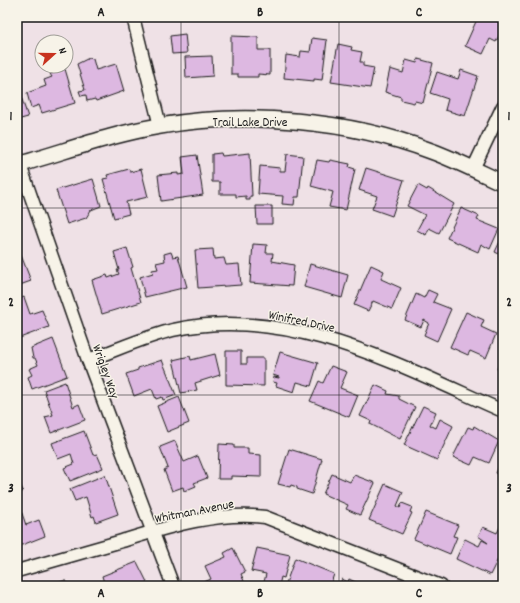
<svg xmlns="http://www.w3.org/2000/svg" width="520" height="603" font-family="Dekko,sans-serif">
<rect width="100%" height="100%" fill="#efe1e6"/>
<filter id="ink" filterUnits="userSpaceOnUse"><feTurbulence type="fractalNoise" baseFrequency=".025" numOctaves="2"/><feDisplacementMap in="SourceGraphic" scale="8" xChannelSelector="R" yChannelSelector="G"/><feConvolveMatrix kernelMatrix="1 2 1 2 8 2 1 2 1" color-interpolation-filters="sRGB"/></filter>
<g filter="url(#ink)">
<g fill="#ddb8e1" stroke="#1c1c1c">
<polygon points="478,17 492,17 503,22 503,27 496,42 490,39 483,54 465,46"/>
<polygon points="185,34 187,53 172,54 170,36"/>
<polygon points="231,36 258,37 258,50 270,50 270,75 258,74 258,77 238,77 238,74 231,74"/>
<polygon points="312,38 327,40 322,80 314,79 314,81 284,78 286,55 300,57 301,51 310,52"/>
<polygon points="338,44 352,47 351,50 362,52 360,62 363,62 363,66 374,68 370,88 331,82"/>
<polygon points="212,56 213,76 186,78 185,57"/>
<polygon points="89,58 93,59 96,70 116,64 124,91 96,101 95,99 87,101 86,95 81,96 79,91 85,90 77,64"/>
<polygon points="418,59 433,63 423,103 415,101 414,103 401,100 401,97 385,92 390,69 403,73 406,60 417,63"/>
<polygon points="65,69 75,103 42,113 39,105 31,108 27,93 46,86 44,80 52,77 50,74"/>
<polygon points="461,70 478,76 465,116 445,110 448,99 430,93 437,72 458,79"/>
<polygon points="17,85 28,117 17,120"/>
<polygon points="221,153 222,156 250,153 252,196 250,196 250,200 246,200 246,196 236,197 236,194 220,194 220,182 212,182 212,154"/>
<polygon points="287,154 303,156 299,197 295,197 294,205 282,204 283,196 258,194 260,166 280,168 280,171 285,171"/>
<polygon points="197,155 203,195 161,201 158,175 178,173 178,175 184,174 182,157"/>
<polygon points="317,160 329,162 330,160 350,164 349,167 355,169 346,210 329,207 333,192 311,186"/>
<polygon points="366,168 404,180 392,216 372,209 377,196 359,190"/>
<polygon points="129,169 130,172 141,169 148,197 126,202 129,214 114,218 103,179 108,178 107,175"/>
<polygon points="93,179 101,206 91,210 86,218 67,224 56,190"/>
<polygon points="418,185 427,190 428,188 454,204 439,233 429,228 426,235 417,230 425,215 407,206"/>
<polygon points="256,206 272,206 272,224 257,224"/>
<polygon points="461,208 479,216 477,220 499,229 490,249 481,244 478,252 447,238"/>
<polygon points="503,235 503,256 495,252"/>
<polygon points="253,244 267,245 266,253 273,253 272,261 294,265 292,286 250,283"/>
<polygon points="127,248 133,267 131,268 141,302 102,314 92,280 107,275 108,278 119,274 117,270 119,270 114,252"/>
<polygon points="213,249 214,259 224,258 226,265 239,264 241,285 198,288 195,250"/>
<polygon points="19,250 31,281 17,286 17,251"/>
<polygon points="171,252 173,257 178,256 187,287 145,297 140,277 153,273 152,270 158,269 156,263 165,261 164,254"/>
<polygon points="310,264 348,275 342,298 304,287"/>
<polygon points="371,265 384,271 381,279 401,288 392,309 373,301 368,311 354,305"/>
<polygon points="428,290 437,294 433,302 451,309 437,341 424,335 429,323 424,320 421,327 405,320 416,294 424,298"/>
<polygon points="24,297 30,314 42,310 49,327 17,339 17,300"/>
<polygon points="466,312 484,320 481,327 496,334 486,358 470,351 468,355 450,347"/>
<polygon points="53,339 67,376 32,389 28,377 32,375 29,369 38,365 35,358 33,358 31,348"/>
<polygon points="226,351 241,351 241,364 247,364 247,358 264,358 264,386 226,385"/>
<polygon points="280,352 318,363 311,386 297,382 294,392 276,386 277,383 273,382 274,377 279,378 279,377 273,375"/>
<polygon points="215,354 220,375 195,383 197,390 181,393 173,360 190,356 191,360"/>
<polygon points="503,355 503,371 497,369"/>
<polygon points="162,360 176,395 163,400 162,397 156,399 152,389 134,396 126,374 138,370 138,368"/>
<polygon points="331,366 347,372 340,388 358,395 349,417 310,401 319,381 323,383"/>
<polygon points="65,382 73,407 79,404 85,420 51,433 45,417 53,415 44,390"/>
<polygon points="375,385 388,391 387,394 399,396 399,399 415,407 400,439 370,424 371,421 360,416"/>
<polygon points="179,397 189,423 167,432 157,406"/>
<polygon points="423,406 436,412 430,425 436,428 440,419 453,426 437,460 404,445"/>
<polygon points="474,426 499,441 489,463 475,457 471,465 453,457 468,427 473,429"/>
<polygon points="84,431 93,455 97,454 103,468 70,481 64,468 74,464 71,454 58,459 52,443"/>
<polygon points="175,441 184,462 198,456 207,478 194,483 196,486 184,491 183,487 172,491 164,470 168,468 160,447"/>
<polygon points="219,444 234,445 234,448 248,448 248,454 261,455 261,477 231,476 231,479 218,479"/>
<polygon points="289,449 322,459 312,494 297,489 297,487 291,485 290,487 278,484"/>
<polygon points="503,457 503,489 497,486 502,476 496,473"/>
<polygon points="332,474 350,482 354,475 375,483 360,515 346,509 348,505 323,494"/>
<polygon points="105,475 118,514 96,522 94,516 92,517 86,497 75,501 70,489"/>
<polygon points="17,476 23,491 17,494"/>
<polygon points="385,484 403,492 397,506 400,508 402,503 412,507 410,512 412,513 402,534 369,520"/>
<polygon points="18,502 26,525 39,520 45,536 17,547"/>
<polygon points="426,512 458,525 453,536 457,537 450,554 414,539"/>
<polygon points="503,521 503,549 490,575 456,559 465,539 479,546 482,540 488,543 478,536 483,527 497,533"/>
<polygon points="233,548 245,572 241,574 244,581 233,586 206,586 204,582 211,579 205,566 226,557 224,553"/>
<polygon points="257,548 290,555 284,578 281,577 279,586 263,586 266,574 251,571"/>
<polygon points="295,558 334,574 330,586 285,586"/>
<polygon points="137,562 147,582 145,583 146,586 105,586 102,576"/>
<polygon points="342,579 348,582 349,579 364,586 339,586"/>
<polygon points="63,581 66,581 68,586 50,586"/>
</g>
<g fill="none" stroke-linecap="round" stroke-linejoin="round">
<defs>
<g id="minor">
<polyline points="133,17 160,126"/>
<polyline points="20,165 88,360 173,586"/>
<polyline points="473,169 503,106"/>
<path d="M88 360C114 351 147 336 173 330 289 304 400 366 503 411"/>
<path d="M17 571C52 561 87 551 122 541 168 527 218 511 265 517L441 586"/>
</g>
<path id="tertiary" d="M17 165C64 152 111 134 160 126 247 111 349 120 431 151 456 160 479 172 503 183"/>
</defs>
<use href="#minor" stroke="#1c1c1c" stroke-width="15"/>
<use href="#tertiary" stroke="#1c1c1c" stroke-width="18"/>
<use href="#minor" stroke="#f7f3e8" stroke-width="12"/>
<use href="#tertiary" stroke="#f7f3e8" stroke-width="15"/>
</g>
</g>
<path fill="none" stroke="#1c1c1c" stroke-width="1" stroke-opacity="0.55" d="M181 17V586M339 17V586M17 208H503M17 395H503"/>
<g text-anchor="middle" stroke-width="3" stroke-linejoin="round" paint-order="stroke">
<g font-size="13" fill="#1c1c1c" stroke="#f7f3e8">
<text x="250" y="126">Trail Lake Drive</text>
<text transform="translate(302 320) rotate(12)" y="5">Winifred Drive</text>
<text transform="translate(107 371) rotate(70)" y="5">Wrigley Way</text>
<text transform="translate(194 510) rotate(-11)" y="5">Whitman Avenue</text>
</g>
</g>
<rect width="520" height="603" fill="none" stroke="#f7f3e8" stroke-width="44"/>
<g transform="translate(54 54) rotate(69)"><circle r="19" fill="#f7f3e8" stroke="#9f9d96"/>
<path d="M0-3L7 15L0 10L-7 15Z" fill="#c8321e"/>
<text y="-6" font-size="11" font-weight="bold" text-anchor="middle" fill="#1c1c1c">N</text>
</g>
<rect x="22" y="22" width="476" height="559" fill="none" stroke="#1c1c1c" stroke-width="1.5"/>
<g font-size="13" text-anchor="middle" font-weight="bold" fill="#1c1c1c">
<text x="101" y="16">A</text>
<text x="260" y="16">B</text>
<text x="419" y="16">C</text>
<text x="11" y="120">1</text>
<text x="509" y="120">1</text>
<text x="11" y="306">2</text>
<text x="509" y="306">2</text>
<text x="11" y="492">3</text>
<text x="509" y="492">3</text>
<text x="101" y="597">A</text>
<text x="260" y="597">B</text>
<text x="419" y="597">C</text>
</g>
</svg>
